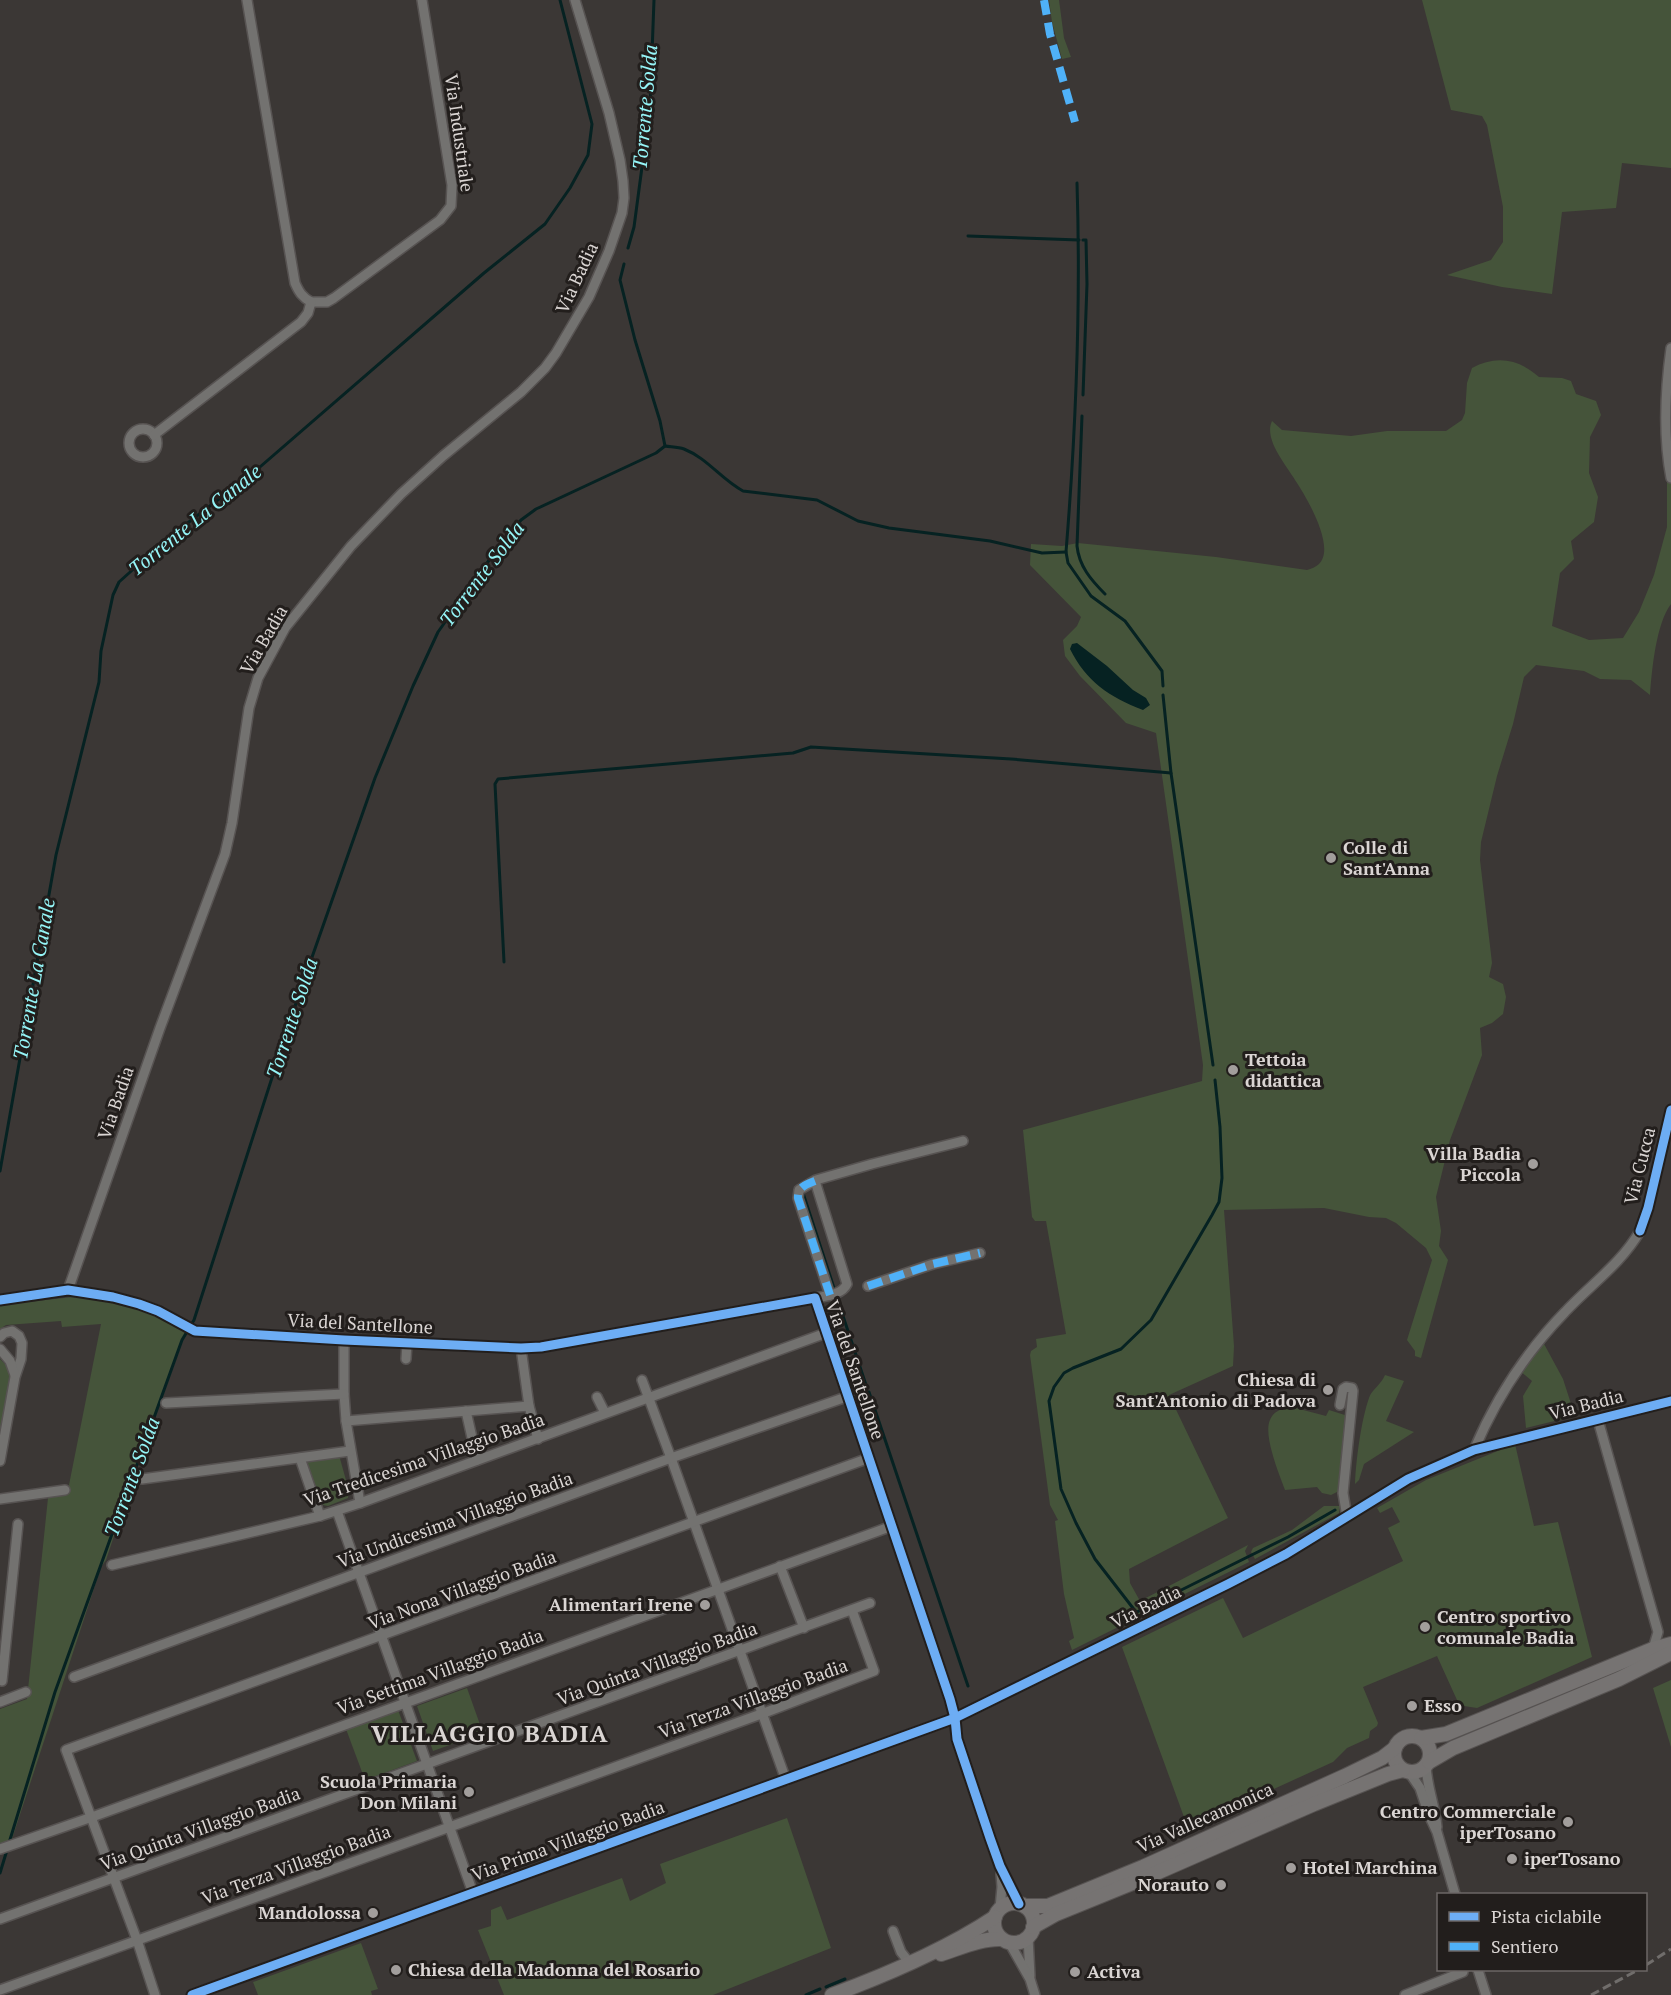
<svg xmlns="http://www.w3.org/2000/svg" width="1671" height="1995" font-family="'PT Serif',serif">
<rect width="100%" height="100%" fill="#3b3735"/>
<g fill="#45543a">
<polygon points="1049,0 1059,0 1064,38 1071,57 1062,59 1052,22"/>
<polygon points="1422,0 1671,0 1671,168 1622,163 1616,208 1562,212 1552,294 1502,287 1447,275 1491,260 1503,242 1503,207 1487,125 1482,116 1451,110"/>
<path d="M1671 354V604C1656 624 1652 669 1650 695L1631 680 1600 679 1584 671 1536 665 1524 677 1513 724 1497 776 1481 842 1480 860 1492 963 1489 977 1503 984 1506 997 1503 1014 1492 1023 1480 1028 1482 1055 1450 1140 1436 1197 1441 1231 1439 1246 1448 1260 1421 1358 1415 1356V1351L1407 1340 1432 1260 1426 1248 1396 1223 1386 1218 1369 1217 1324 1208 1224 1210 1234 1346 1233 1366 1169 1395 1228 1518 1129 1569 1130 1583 1140 1601 1248 1545 1245 1551 1249 1562 1072 1650 1069 1641 1074 1638 1064 1594 1055 1521 1058 1520 1050 1505 1030 1355 1031 1351 1037 1347 1036 1339 1066 1334 1046 1221H1035L1032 1217 1023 1130 1202 1081 1203 1065 1156 733 1126 723 1080 676 1065 656 1063 640 1077 626 1081 617 1030 565 1031 544 1062 546 1078 543 1216 557 1307 570C1311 569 1316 567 1319 564 1336 548 1307 498 1297 483 1288 467 1263 440 1272 421L1282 430 1351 436 1387 431H1446L1462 420 1465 413 1467 383 1472 368C1496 355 1519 359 1539 377L1562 378 1571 381 1576 394 1596 401 1601 415 1590 437 1589 473 1598 497 1594 522 1571 541 1574 559 1560 573 1552 626 1589 640 1623 638 1639 612 1654 575 1667 527V442Z"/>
<path d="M73 1297C101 1299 131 1304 157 1316 167 1321 176 1327 186 1332L134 1476 106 1560 101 1567 12 1839 0 1844V1709L27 1699 48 1498 67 1495 101 1324 62 1327 61 1321 6 1325 0 1329V1305Z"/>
<polygon points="1543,1342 1563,1379 1575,1416 1526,1428 1523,1396 1532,1381 1520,1371"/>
<polygon points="0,1359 9,1368 12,1375 0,1437"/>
<path d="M1385 1375 1404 1381 1386 1421 1414 1432 1364 1464 1359 1480 1355 1484C1356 1460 1361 1421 1369 1398 1372 1389 1381 1385 1385 1375Z"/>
<path d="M1288 1406 1326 1416 1329 1410 1348 1416 1341 1490 1331 1495 1322 1493 1317 1487 1285 1490C1279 1474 1263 1435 1270 1420 1273 1412 1281 1409 1288 1406Z"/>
<polygon points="1515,1444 1534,1526 1558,1522 1592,1657 1477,1708 1464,1706 1457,1700 1437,1656 1363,1687 1378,1723 1377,1726 1370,1731 1369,1738 1347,1748 1333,1762 1188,1828 1122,1647 1223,1598 1243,1638 1403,1561 1388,1528 1400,1522 1392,1507 1380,1513 1377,1508 1426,1480"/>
<polygon points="339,1455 349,1491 348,1498 328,1506 323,1505 306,1460"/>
<polygon points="1324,1506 1340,1506 1339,1513 1255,1559 1251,1552 1253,1548 1292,1530"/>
<polygon points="1671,1680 1671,1747 1653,1688"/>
<polygon points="467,1688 483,1733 433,1751 417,1706"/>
<polygon points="398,1710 417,1761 365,1780 346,1729"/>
<polygon points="787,1818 831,1948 713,1995 504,1995 478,1930 491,1926 491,1910 501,1906 507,1920 622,1878 630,1901 666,1883 660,1864"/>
<polygon points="361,1943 378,1989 371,1991 372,1995 258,1995 253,1982"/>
</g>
<path fill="#062222" d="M1077 643 1107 666 1133 690 1146 698 1150 705 1143 710C1109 697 1086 681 1070 649L1072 644Z"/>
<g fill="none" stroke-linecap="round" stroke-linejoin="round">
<g stroke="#062222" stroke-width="3">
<path d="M1077 183C1081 307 1076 429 1066 552L1068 563 1091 596 1125 621 1162 671 1163 686"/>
<polyline points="968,236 1079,240"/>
<polyline points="628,248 634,227 650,107 654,0"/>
<polyline points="1083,395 1087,284 1086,240 1083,240"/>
<path d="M1082 416 1077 546C1079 566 1091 580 1105 594"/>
<path d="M665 446C671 447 678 447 684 449 707 458 722 480 743 491L817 500 858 521 889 528 990 541 1042 553 1066 552"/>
<polyline points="1163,695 1171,773 1213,1065"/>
<polyline points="504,962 495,784 498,779 793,753 811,747 1011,759 1171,773"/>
<polyline points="0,1171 56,855 99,682 101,651 113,595 119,582 168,538 253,473 484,273 545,224 570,188 588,155 592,124 560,0"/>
<polyline points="803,1193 834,1288"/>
<polyline points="837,1298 866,1385"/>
<polyline points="869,1392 968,1686"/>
<polyline points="1136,1612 1095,1559 1076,1523 1061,1489 1049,1401 1054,1387 1064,1373 1073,1368 1121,1349 1151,1320 1212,1215 1219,1202 1222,1178 1220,1127 1215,1080"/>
<polyline points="1137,1612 1288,1537 1335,1510"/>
<polyline points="9,1843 55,1692 182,1340 194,1320 298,997 375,778 413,686 438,632 487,563 521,520 536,509 656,453 665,446 660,421 635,340 620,280 624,264"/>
<polyline points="0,1873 7,1850"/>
<polyline points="826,1987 845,1979"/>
<polyline points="806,1995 820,1989"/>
</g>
<defs>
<g id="street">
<polyline points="311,302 327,302 334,298 440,220 451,206 452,185 422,0"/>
<path d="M1671 348C1665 391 1663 436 1671 478"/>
<circle cx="143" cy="443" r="14"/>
<path d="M154 435 301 322 308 313 311 302C302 297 299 292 295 283L247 0"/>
<polyline points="868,1286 933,1264 980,1253"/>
<polyline points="68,1290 160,1028 225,854 232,823 249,708 258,678 285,628 351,546 401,494 443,456 521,392 545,368 556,353 589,297 609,251 622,213 624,198 623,181 620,160 609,113 575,0"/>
<polyline points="830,1295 798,1198 799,1190 816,1180 872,1164 963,1141"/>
<path d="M815 1298C826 1296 842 1295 847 1284L815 1181"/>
<polyline points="0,1300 68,1290 113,1297 139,1304 158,1311 195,1331 344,1340 521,1348 541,1347 815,1298 950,1699 955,1718 957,1739 990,1838 1000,1866 1019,1904"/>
<polyline points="0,1337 4,1333 12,1331 19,1336 22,1343 21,1359 15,1377 0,1461"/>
<polyline points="344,1340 344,1394 346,1421 360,1503"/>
<polyline points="521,1348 529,1406 538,1439"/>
<polyline points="0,1349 10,1361 15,1375"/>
<polyline points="406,1359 407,1343"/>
<polyline points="642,1380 671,1458 786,1780"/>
<polyline points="597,1397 605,1413"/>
<polyline points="166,1403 344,1394"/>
<polyline points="1340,1405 1343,1389 1346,1387 1352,1388 1353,1391 1343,1493 1347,1517"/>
<polyline points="466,1411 477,1460"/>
<polyline points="1598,1420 1658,1632 1653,1649"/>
<polyline points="346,1421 529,1406"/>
<path d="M1474 1450C1496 1398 1526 1352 1565 1312 1590 1285 1621 1264 1640 1231"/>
<polyline points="300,1458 320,1516"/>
<polyline points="142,1479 350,1451"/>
<polyline points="0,1499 65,1490"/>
<polyline points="337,1511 473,1893"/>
<polyline points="112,1565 320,1516 360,1503 826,1333"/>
<polyline points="780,1566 804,1628"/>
<polyline points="74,1677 671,1458 849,1396"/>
<polyline points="2,1681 18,1524"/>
<polyline points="0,1702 26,1692"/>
<path d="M1426 1766C1427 1787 1435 1806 1437 1827"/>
<polyline points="1409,1772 1420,1788 1429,1815 1437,1832 1455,1894"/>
<polyline points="0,1849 92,1817 892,1526"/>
<polyline points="1000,1908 1002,1887 1001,1874"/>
<polyline points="0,1919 870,1603"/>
<polyline points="893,1931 901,1952 909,1962"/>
<polyline points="1028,1937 1030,1976"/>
<polyline points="1009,1942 1030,1979 1035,1995"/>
<polyline points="1478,1970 1486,1995"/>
<polyline points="0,1990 764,1713 874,1671 852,1610"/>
<polyline points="155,1995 137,1940 66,1750 869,1458"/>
<polyline points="192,1995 955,1718 1228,1584 1286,1554 1408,1479 1474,1450 1671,1401"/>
<polyline points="1405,1995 1463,1972"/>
</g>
<g id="secondary">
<circle cx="1412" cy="1754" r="18"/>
<polyline points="1421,1738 1446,1734 1653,1649 1671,1644"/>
<polyline points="1429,1762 1453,1748 1619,1679 1671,1653"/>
<circle cx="1014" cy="1923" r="20"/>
<polyline points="1025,1906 1048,1906 1143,1867 1345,1776 1382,1758 1395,1748"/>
<polyline points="1033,1927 1056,1914 1147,1877 1314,1804 1388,1774 1403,1770"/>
<path d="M941 1954C960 1948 982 1938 1002 1939"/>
<path d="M832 1995C886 1975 947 1949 995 1917"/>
</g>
</defs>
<use href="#street" stroke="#575352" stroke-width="12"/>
<use href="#secondary" stroke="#575352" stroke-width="16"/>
<use href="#street" stroke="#737270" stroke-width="9"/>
<use href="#secondary" stroke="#767372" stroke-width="14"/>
<g stroke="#706d6b" stroke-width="3" stroke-dasharray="9 4.5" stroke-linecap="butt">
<polyline points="1646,1965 1671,1949"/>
<polyline points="1591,1995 1638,1970"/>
</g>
<g stroke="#4fb1f8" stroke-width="8" stroke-dasharray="15 8" stroke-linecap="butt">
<polyline points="1044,0 1050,34 1075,122"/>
<path d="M815 1181C807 1184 797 1187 798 1198L830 1295"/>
<polyline points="868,1286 933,1264 980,1253"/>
</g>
<defs>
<g id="cycleway">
<polyline points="1640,1231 1648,1208 1671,1110"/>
<polyline points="0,1300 68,1290 113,1297 139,1304 158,1311 195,1331 344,1340 521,1348 541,1347 815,1298 950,1699 955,1718 957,1739 990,1838 1000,1866 1019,1904"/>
<polyline points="192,1995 955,1718 1228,1584 1286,1554 1408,1479 1474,1450 1671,1401"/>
</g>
</defs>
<use href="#cycleway" stroke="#221e1c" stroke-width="13"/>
<use href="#cycleway" stroke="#6dadf4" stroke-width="9"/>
</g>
<g fill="#a29e9c" stroke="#221e1c" stroke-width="2">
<circle cx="1331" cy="858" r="6"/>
<circle cx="1233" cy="1070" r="6"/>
<circle cx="1533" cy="1164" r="6"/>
<circle cx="1328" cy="1390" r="6"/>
<circle cx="705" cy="1605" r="6"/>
<circle cx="1425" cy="1627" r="6"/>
<circle cx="1412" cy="1706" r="6"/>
<circle cx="469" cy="1792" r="6"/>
<circle cx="1568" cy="1822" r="6"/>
<circle cx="1512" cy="1859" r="6"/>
<circle cx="1291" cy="1868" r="6"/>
<circle cx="1221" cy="1885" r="6"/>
<circle cx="373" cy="1913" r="6"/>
<circle cx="396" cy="1970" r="6"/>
<circle cx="1075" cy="1972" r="6"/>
</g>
<g text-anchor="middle" stroke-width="6" stroke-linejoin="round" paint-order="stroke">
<g font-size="18" fill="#dad5d3" stroke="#221e1c">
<text transform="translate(459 133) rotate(82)" y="6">Via Industriale</text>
<text transform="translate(577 278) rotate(-65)" y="6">Via Badia</text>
<text transform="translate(264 640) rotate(-60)" y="6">Via Badia</text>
<text transform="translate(116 1103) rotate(-71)" y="6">Via Badia</text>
<text transform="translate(1640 1166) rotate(-76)" y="6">Via Cucca</text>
<text transform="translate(360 1324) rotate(3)" y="6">Via del Santellone</text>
<text transform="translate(855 1370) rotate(71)" y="6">Via del Santellone</text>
<text transform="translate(1586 1405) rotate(-14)" y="6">Via Badia</text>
<text transform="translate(424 1460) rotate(-19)" y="6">Via Tredicesima Villaggio Badia</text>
<text transform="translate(455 1520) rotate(-20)" y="6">Via Undicesima Villaggio Badia</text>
<text transform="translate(462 1590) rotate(-20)" y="6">Via Nona Villaggio Badia</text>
<text transform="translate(1146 1607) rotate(-26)" y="6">Via Badia</text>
<text transform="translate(657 1664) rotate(-20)" y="6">Via Quinta Villaggio Badia</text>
<text transform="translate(440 1672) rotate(-20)" y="6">Via Settima Villaggio Badia</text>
<text transform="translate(753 1699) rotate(-20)" y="6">Via Terza Villaggio Badia</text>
<text transform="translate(1205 1818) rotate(-24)" y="6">Via Vallecamonica</text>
<text transform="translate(200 1829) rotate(-20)" y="6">Via Quinta Villaggio Badia</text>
<text transform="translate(568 1841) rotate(-20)" y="6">Via Prima Villaggio Badia</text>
<text transform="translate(296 1865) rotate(-20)" y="6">Via Terza Villaggio Badia</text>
</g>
<g font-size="18" font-weight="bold" fill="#dad5d3" stroke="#221e1c" text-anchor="start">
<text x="1343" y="854">Colle di<tspan x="1343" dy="21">Sant'Anna</tspan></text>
<text x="1245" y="1066">Tettoia<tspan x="1245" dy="21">didattica</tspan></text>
<text x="1521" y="1160" text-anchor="end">Villa Badia<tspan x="1521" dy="21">Piccola</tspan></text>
<text x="1316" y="1386" text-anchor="end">Chiesa di<tspan x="1316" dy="21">Sant'Antonio di Padova</tspan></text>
<text x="693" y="1611" text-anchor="end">Alimentari Irene</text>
<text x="1437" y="1623">Centro sportivo<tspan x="1437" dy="21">comunale Badia</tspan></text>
<text x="1424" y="1712">Esso</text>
<text x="457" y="1788" text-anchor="end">Scuola Primaria<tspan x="457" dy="21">Don Milani</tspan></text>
<text x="1556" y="1818" text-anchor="end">Centro Commerciale<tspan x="1556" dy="21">iperTosano</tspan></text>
<text x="1524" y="1865">iperTosano</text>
<text x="1303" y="1874">Hotel Marchina</text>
<text x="1209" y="1891" text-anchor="end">Norauto</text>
<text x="361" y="1919" text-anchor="end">Mandolossa</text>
<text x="408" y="1976">Chiesa della Madonna del Rosario</text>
<text x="1087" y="1978">Activa</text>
</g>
<g font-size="20" font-style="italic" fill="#95f5f7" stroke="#221e1c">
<text transform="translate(645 107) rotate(-85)" y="7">Torrente Solda</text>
<text transform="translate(195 520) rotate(-39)" y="7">Torrente La Canale</text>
<text transform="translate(482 574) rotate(-53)" y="7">Torrente Solda</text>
<text transform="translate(34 979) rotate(-80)" y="7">Torrente La Canale</text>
<text transform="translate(292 1018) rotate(-72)" y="7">Torrente Solda</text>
<text transform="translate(132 1477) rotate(-70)" y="7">Torrente Solda</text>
</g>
<g font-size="24" font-weight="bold" letter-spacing="1.5" fill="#dad5d3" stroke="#221e1c">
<text x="490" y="1742">VILLAGGIO BADIA</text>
</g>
</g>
<rect x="1437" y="1893" width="210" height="78" fill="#221e1c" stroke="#6c6765" stroke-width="1.5"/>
<rect x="1449" y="1912" width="30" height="9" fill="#6dadf4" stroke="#6c6765" stroke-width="1.5"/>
<text x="1491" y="1923" font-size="18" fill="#dad5d3">Pista ciclabile</text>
<rect x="1449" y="1942" width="30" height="9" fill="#4fb1f8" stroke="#6c6765" stroke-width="1.5"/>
<text x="1491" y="1953" font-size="18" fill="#dad5d3">Sentiero</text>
</svg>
